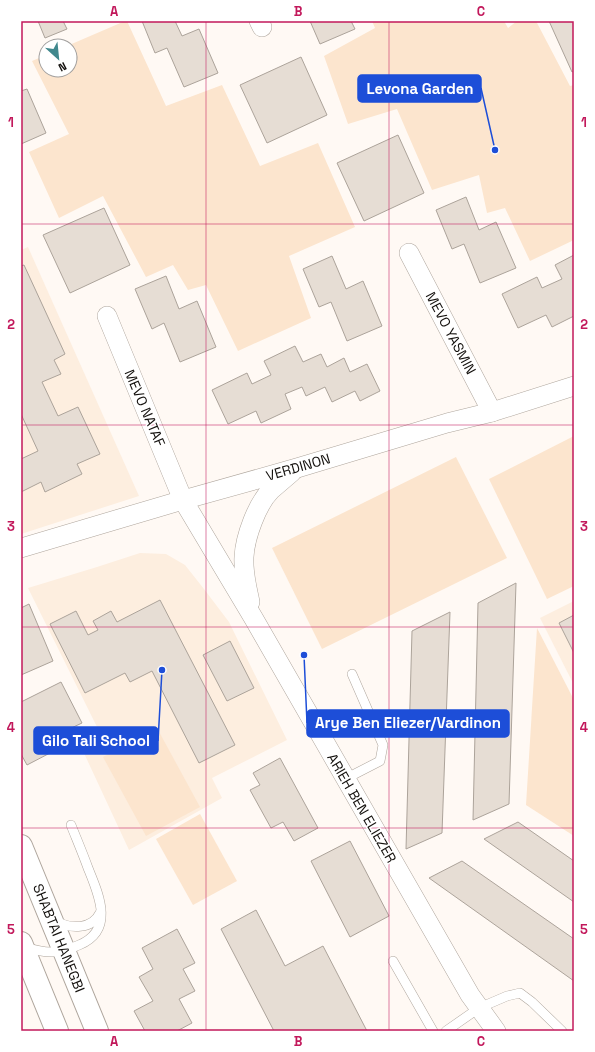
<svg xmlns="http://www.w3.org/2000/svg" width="595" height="1052" font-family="'Space Grotesk',sans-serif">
<rect width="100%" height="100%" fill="#fff9f4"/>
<g fill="#fdeedf">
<polygon points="28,247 139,496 21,534 21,250"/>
<polygon points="140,553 166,554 185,565 204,589 229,622 287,740 212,778 222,798 129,850 83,751 103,739 28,588 97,567"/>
<polygon points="574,601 574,685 540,618"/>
</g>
<g fill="#fce5ce">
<polygon points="125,21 127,21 166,106 222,85 260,166 318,143 355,227 289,256 311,318 238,351 206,285 188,290 173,265 146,277 103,196 59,218 29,152 69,134 32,61 46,55 46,70 70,70 70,46 67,46"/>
<polygon points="372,21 504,21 508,28 517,21 536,21 570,86 574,85 574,240 530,261 505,208 487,213 479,175 432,190 397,109 348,124 324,56 375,28"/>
<polygon points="574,436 574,586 547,599 489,479"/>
<polygon points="456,457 507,558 322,649 272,548"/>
<polygon points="537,628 574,700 574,836 526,805"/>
<polygon points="157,728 200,807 146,836 103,757"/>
<polygon points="200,814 237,881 193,905 156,839"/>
</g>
<g fill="#e6ddd4" stroke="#aca39a">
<polygon points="38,21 63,21 67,29 45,38"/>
<polygon points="142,21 175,21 182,36 199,29 218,73 184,87 167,48 155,53"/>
<polygon points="310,21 351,21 355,29 320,44"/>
<polygon points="549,21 574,21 574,71 572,72"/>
<polygon points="301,57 327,115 267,143 240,85"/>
<polygon points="27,89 46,133 21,144 21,91"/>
<polygon points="398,135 424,193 364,221 337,163"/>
<polygon points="466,197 479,230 496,222 516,268 480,283 464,244 452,249 436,210"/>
<polygon points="104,208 130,265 70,293 43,235"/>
<polygon points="574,255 574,316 552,327 546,315 518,328 502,294 537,277 542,288 562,279 555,265"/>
<polygon points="332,256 346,289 363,281 382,326 347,341 331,302 319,307 303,269"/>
<polygon points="24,265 65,354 54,360 61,374 42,382 58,416 78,407 100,454 77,464 82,474 45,492 41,482 21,492 21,459 38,451 21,414 21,266"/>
<polygon points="166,276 179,309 197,301 216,347 180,362 164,323 152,329 135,289"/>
<polygon points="295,346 303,362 321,354 327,367 344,358 350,372 367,364 380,391 360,401 355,391 332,402 325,387 306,396 302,387 285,394 291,409 261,423 256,411 228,424 212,390 247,373 252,384 271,375 264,361"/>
<polygon points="516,583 509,804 473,820 478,603"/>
<polygon points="160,600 235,745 199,763 152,671 130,682 125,673 85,693 50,624 76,611 88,635 98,630 93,621 111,611 117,622"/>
<polygon points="29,604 53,661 21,675 21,608"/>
<polygon points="450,612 442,833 406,849 412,631"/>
<polygon points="574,615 574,653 559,623"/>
<polygon points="230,641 254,688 227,701 203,655"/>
<polygon points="61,682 82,723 67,730 73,741 27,765 21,754 21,702"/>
<polygon points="280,758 318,828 294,841 283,822 271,828 250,790 260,785 253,773"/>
<polygon points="518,822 574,861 574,902 484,839"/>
<polygon points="350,841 389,916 350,937 311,861"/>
<polygon points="462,861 574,939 574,981 429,878"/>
<polygon points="256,910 285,966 323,946 367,1031 274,1031 221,929"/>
<polygon points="177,929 195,963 183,969 195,991 179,999 192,1023 177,1031 145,1031 134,1011 153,1001 139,977 153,969 142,948"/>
</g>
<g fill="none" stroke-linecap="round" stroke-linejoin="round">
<defs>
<g id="service">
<polyline points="345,779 380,761 383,745 352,674"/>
<path d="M56 921C70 929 92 930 100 913"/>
<path d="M25 947C47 954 58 954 79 945 115 930 99 895 88 868 83 854 77 840 71 825"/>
<polyline points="393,961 433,1031"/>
<polyline points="446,1031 479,1008 507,996 520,993 532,1002 562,1031"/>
</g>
<g id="minor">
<polyline points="259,21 262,27"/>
<polyline points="409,253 492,412"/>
<polyline points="107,316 183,500 254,619 470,995 496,1031"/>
<polyline points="21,548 183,500 297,468 447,423 492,412 574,386"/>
<path d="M250 602C247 587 243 573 244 557 245 537 257 504 271 490 278 484 285 478 292 472"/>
</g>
<g id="tertiary">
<polyline points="21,846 97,1031"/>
<polyline points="21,943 57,1031"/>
</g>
</defs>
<use href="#service" stroke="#afa69d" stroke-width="10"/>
<use href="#minor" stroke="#afa69d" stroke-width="20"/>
<use href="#tertiary" stroke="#afa69d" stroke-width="24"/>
<use href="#service" stroke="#fff" stroke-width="9"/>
<use href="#minor" stroke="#fff" stroke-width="19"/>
<use href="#tertiary" stroke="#fff" stroke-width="22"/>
</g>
<path fill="none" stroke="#c2185b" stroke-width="1" stroke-opacity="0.55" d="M206 21V1031M389 21V1031M21 224H574M21 425H574M21 627H574M21 828H574"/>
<g text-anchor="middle" stroke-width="3" stroke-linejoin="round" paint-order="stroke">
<g font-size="14" fill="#13100d" stroke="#fff">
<text transform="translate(451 333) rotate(62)" y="5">MEVO YASMIN</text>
<text transform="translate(145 408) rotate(67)" y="5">MEVO NATAF</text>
<text transform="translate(298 467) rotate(-16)" y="5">VERDINON</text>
<text transform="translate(362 808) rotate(60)" y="5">ARIEH BEN ELIEZER</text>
<text transform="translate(59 938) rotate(68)" y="5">SHABTAI HANEGBI</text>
</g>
</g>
<path fill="none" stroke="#1d4ed8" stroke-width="1.5" d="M495 150L481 88M304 655L307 723M162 670L158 741"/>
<g fill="#1d4ed8" stroke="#fff" stroke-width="1.5">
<circle cx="495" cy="150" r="4"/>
<circle cx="304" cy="655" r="4"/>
<circle cx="162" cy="670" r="4"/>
</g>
<g fill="#1d4ed8" stroke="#1d4ed8" stroke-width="1.5">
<rect x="358" y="75" width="123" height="27" rx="4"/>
<rect x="307" y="710" width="202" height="27" rx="4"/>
<rect x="34" y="727" width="124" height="27" rx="4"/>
</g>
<g font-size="15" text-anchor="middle" font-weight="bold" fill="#fff">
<text x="420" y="94">Levona Garden</text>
<text x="408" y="728">Arye Ben Eliezer/Vardinon</text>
<text x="96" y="746">Gilo Tali School</text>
</g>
<rect width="595" height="1052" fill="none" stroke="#ffffff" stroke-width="44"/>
<g transform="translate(58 58) rotate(153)"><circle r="19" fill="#ffffff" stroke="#a19f9e"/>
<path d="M0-3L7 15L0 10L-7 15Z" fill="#40888d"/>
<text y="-6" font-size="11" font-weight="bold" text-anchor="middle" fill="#13100d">N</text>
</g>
<rect x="22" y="22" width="551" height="1008" fill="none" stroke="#c2185b" stroke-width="1.5"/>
<g font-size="13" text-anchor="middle" font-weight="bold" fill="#c2185b">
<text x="114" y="16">A</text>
<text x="298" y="16">B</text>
<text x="481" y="16">C</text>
<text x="11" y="127">1</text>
<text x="584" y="127">1</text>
<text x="11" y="329">2</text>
<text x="584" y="329">2</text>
<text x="11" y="531">3</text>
<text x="584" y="531">3</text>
<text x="11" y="732">4</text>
<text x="584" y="732">4</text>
<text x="11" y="934">5</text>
<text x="584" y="934">5</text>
<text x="114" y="1046">A</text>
<text x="298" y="1046">B</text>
<text x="481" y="1046">C</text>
</g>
</svg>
